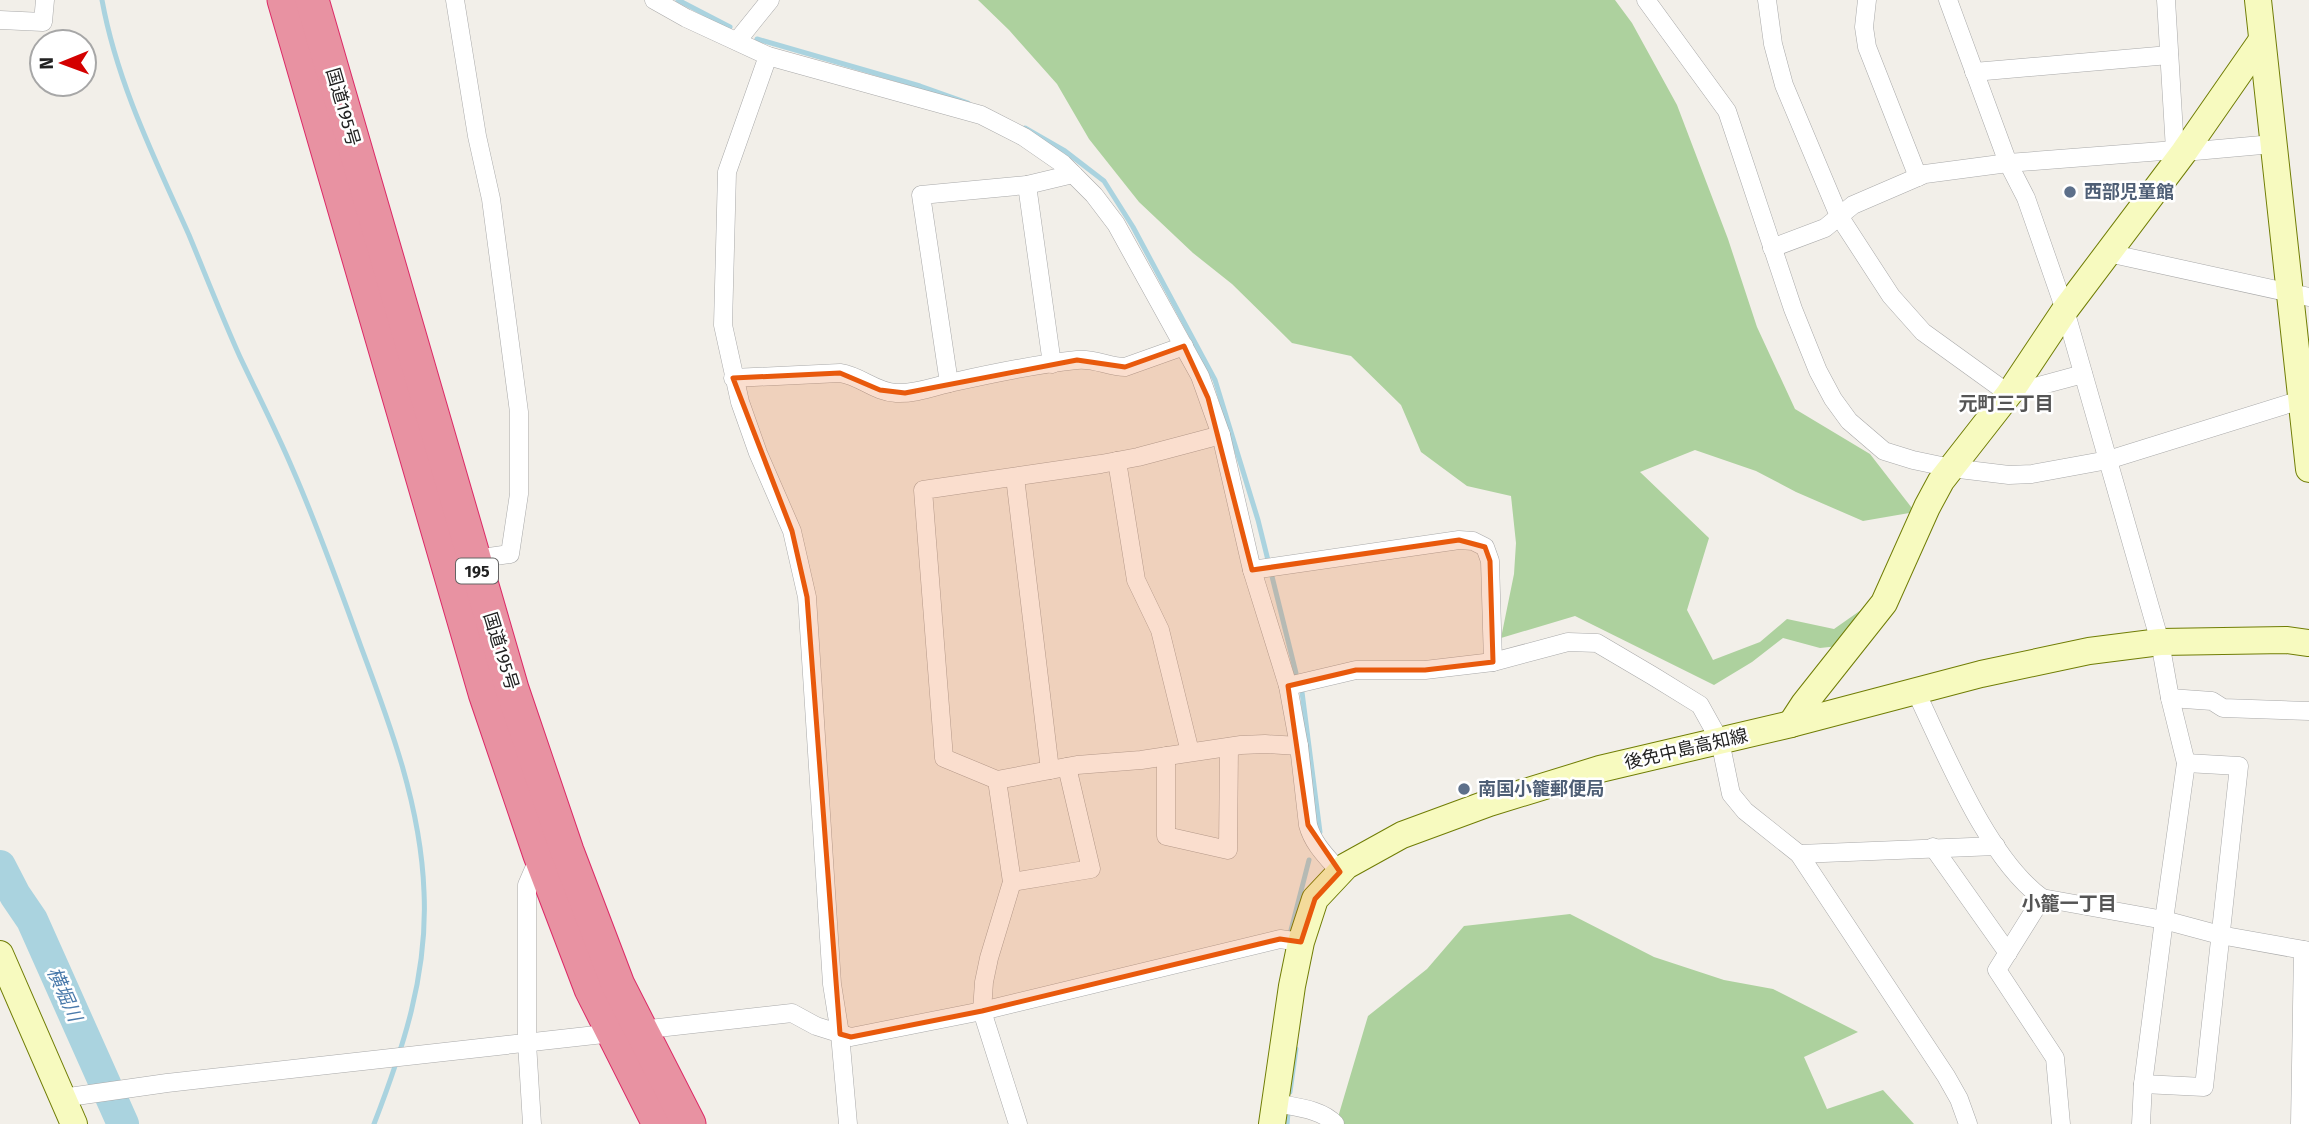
<svg xmlns="http://www.w3.org/2000/svg" width="2309" height="1124" font-family="'Fira Sans','Noto Sans JP',sans-serif">
<rect width="100%" height="100%" fill="#f2efe9"/>
<g fill="#add19e">
<polygon points="978,0 1615,0 1632,23 1677,105 1728,239 1757,327 1795,409 1870,454 1915,512 1863,521 1796,492 1756,471 1695,450 1640,472 1709,538 1687,610 1713,660 1760,642 1787,619 1834,629 1881,596 1839,646 1820,648 1783,638 1752,662 1714,685 1575,616 1501,638 1514,574 1516,543 1511,496 1467,486 1421,452 1401,405 1351,356 1292,343 1232,284 1193,253 1139,202 1089,139 1057,84 1009,30"/>
<polygon points="1570,914 1654,957 1724,980 1773,989 1858,1032 1804,1057 1827,1109 1883,1090 1914,1124 1336,1124 1368,1016 1427,969 1464,926"/>
</g>
<g fill="none" stroke-linecap="round" stroke-linejoin="round">
<g stroke="#aad3df" stroke-width="5">
<path d="M102 0C117 83 155 159 189 235 206 276 222 317 240 357 258 395 277 432 293 470 318 527 339 586 360 644 390 724 421 806 424 892 428 974 403 1049 374 1124"/>
<polyline points="678,0 730,27"/>
<polyline points="757,39 920,86 968,103"/>
<polyline points="1025,128 1065,151 1104,181 1133,227 1215,380 1258,520 1296,673"/>
<polyline points="1302,692 1320,832"/>
<polyline points="1291,930 1309,860"/>
<polyline points="1290,1092 1296,1049"/>
<polyline points="1287,1124 1288,1113"/>
</g>
<polyline stroke="#aad3df" stroke-width="32" points="0,866 15,895 32,920 123,1124"/>
<defs>
<g id="street">
<polyline points="455,0 477,136 491,199 519,412 519,494 510,554 468,560"/>
<path d="M654 0 686 18 768 56 981 115 1024 137 1063 164 1094 195 1116 224 1200 376 1221 435 1252 570 1288 686 1299 746 1308 825C1313 844 1327 857 1340 872"/>
<polyline points="1646,0 1727,111 1793,309 1818,371 1833,399 1849,421 1884,451 1913,460 1951,468 2009,475 2032,474 2108,460 2301,400"/>
<polyline points="1767,0 1773,44 1784,85 1839,216 1891,296 1923,332 2009,394 2083,374"/>
<polyline points="1867,0 1864,27 1867,47 1918,177"/>
<polyline points="1948,0 2008,163 2026,198 2065,310 2160,642 2170,698 2186,763 2164,920 2143,1084 2141,1124"/>
<polyline points="2166,0 2175,150"/>
<polyline points="0,20 43,22 45,0"/>
<polyline points="737,41 770,0"/>
<polyline points="768,56 727,172 723,325 740,402 758,453 792,531 807,597 832,984 840,1034 848,1124"/>
<polyline points="1974,72 2169,55"/>
<polyline points="1027,185 1052,364"/>
<polyline points="1772,248 1825,228 1853,205 1925,174 2008,163 2175,150 2184,152 2273,144"/>
<polyline points="2108,253 2309,297"/>
<path d="M733 378 840 373C861 376 875 392 896 393 916 394 935 386 954 382 994 373 1036 364 1077 360 1094 358 1109 367 1125 367L1184 346"/>
<polyline points="949,383 921,195 1027,185 1073,174"/>
<polyline points="1221,435 1138,457 1101,464 923,490 944,758 997,780 1077,765 1141,760 1241,745 1265,744 1299,746"/>
<polyline points="1117,461 1136,580 1160,630 1190,752"/>
<polyline points="1015,477 1050,770"/>
<polyline points="1252,570 1459,540 1473,541 1485,547 1490,561 1493,662"/>
<polyline points="1288,686 1356,670 1425,670 1493,662 1568,642 1597,643 1653,676 1700,705 1720,741 1731,794 1745,811 1799,854 1946,1076 1959,1099 1968,1124"/>
<path d="M1916 692C1946 754 1987 858 2042 898L2164 920 2220 935 2309 951"/>
<polyline points="2170,698 2212,701 2223,708 2309,711"/>
<polyline points="1166,756 1166,836 1228,850 1229,747"/>
<polyline points="997,780 1012,882 989,958 984,982 982,1011 1018,1124"/>
<polyline points="1933,847 2008,953"/>
<polyline points="1799,854 1996,846"/>
<polyline points="1012,882 1091,869 1067,767"/>
<polyline points="2042,898 1997,970 2055,1058 2061,1124"/>
<polyline points="2143,1084 2204,1087 2239,766 2186,763"/>
<polyline points="62,1098 167,1083 792,1013 816,1026 851,1037 982,1011 1280,939 1301,942"/>
<path d="M1276 1103C1294 1107 1322 1109 1335 1124"/>
<polyline points="532,1124 527,1043 527,885 540,855"/>
<polyline points="2300,1124 2303,950"/>
</g>
<g id="secondary">
<polyline points="2258,0 2309,469"/>
<polyline points="1791,724 1804,704 1884,603 1927,507 1941,481 2009,394 2065,310 2184,152 2262,40"/>
<polyline points="0,954 74,1124"/>
<polyline points="1272,1124 1292,986 1301,942 1315,899 1346,866 1402,835 1489,803 1600,769 1791,724 1981,674 2089,651 2160,642 2286,640 2309,643"/>
</g>
<g id="highway">
<polyline points="284,0 485,693 540,855 591,989 659,1124"/>
<polyline points="312,0 512,689 567,851 618,985 689,1124"/>
</g>
</defs>
<use href="#street" stroke="#a9a9a9" stroke-width="19"/>
<use href="#secondary" stroke="#707d05" stroke-width="28"/>
<use href="#highway" stroke="#dc2a67" stroke-width="35"/>
<use href="#street" stroke="#fff" stroke-width="18"/>
<use href="#secondary" stroke="#f7fabf" stroke-width="26"/>
<use href="#highway" stroke="#e892a2" stroke-width="33"/>
</g>
<path fill="#e8590c" fill-opacity="0.2" stroke="#e8590c" stroke-width="5" stroke-linejoin="round" d="M1184 346 1208 398 1252 570 1459 540 1485 547 1490 561 1493 662 1425 670H1356L1288 686 1308 825 1340 872 1315 899 1301 942 1280 939 982 1011 851 1037 840 1034 807 597 792 531 733 378 840 373 880 390 905 393 1077 360 1125 367Z"/>
<g fill="#5c6f8a" stroke="#fff" stroke-width="2.5">
<circle cx="2070" cy="192" r="7"/>
<circle cx="1464" cy="789" r="7"/>
</g>
<g text-anchor="middle" stroke-width="5" stroke-linejoin="round" paint-order="stroke">
<rect fill="#fff" stroke="#646464" stroke-width="2" x="456" y="558.5" width="42" height="25" rx="5"/>
<g font-size="16" font-weight="bold" fill="#222">
<text x="477" y="577">195</text>
</g>
<g font-size="18" fill="#222" stroke="#fff">
<text transform="translate(343 107) rotate(74)" y="6">国道195号</text>
<text transform="translate(501 651) rotate(73)" y="6">国道195号</text>
<text transform="translate(1686 749) rotate(-13)" y="6">後免中島高知線</text>
</g>
<g font-size="18" font-weight="bold" fill="#4e5e75" stroke="#fff" text-anchor="start">
<text x="2084" y="198">西部児童館</text>
<text x="1478" y="795">南国小籠郵便局</text>
</g>
<g font-size="19" font-weight="bold" fill="#555" stroke="#fff">
<text x="2006" y="410">元町三丁目</text>
<text x="2069" y="910">小籠一丁目</text>
</g>
<g font-size="19" font-style="italic" fill="#4a7aab" stroke="#fff">
<text transform="translate(65 994) rotate(66)" y="7">横堀川</text>
</g>
</g>
<g transform="translate(63 63) rotate(269)"><circle r="33" fill="#ffffff" stroke="#a7a7a7" stroke-width="2"/>
<path d="M0-5L12 26L0 18L-12 26Z" fill="#d40000"/>
<text y="-10" font-size="19" font-weight="bold" text-anchor="middle" fill="#222222">N</text>
</g>
</svg>
